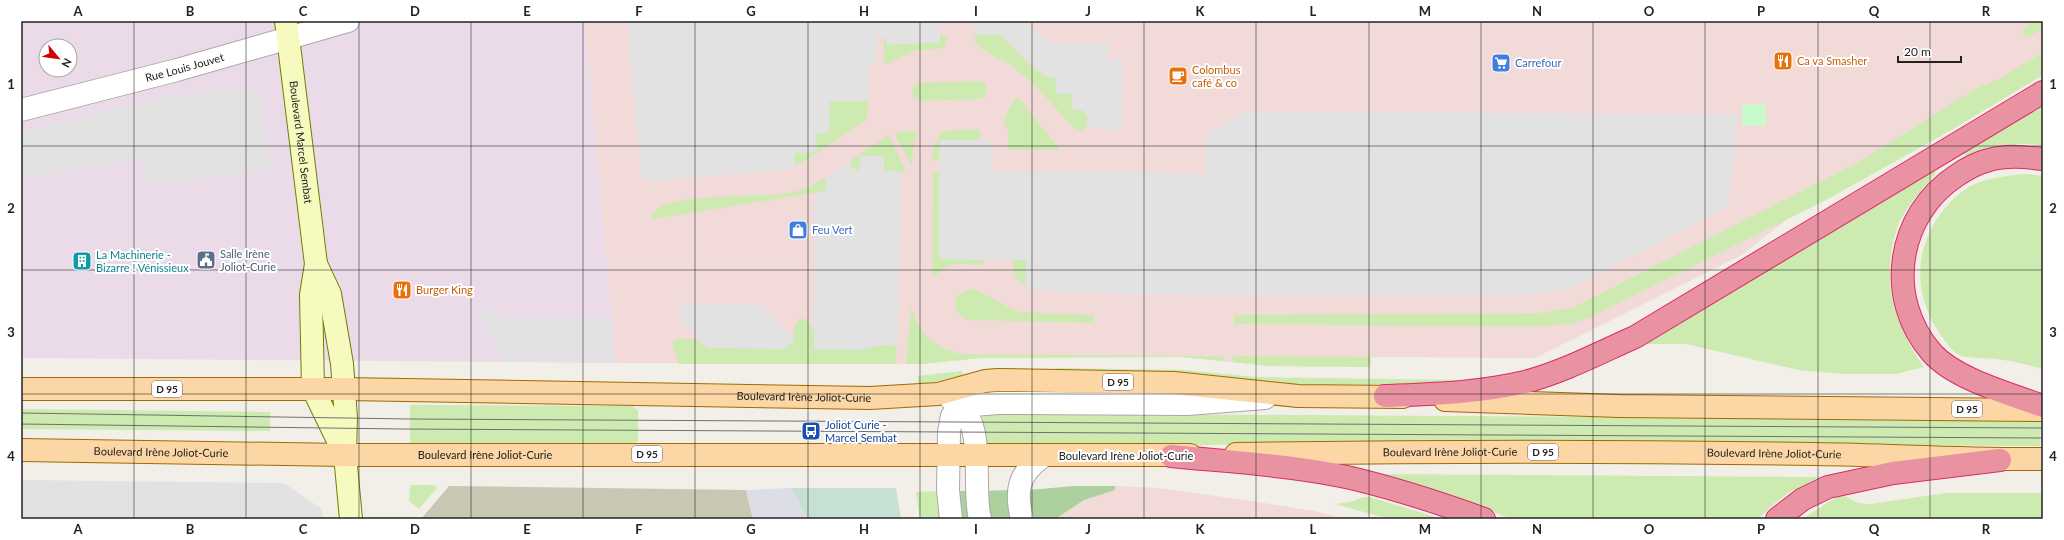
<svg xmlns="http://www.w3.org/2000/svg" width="2064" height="540" font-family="Lato,sans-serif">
<rect width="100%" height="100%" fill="#f2efe9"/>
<g fill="#f2dad9">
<polygon points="585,21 2043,21 2043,52 1998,81 1997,79 1939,116 1859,162 1742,255 1535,358 1371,357 1370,367 1269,366 1182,357 981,358 922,364 616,363"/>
<polygon points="1115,486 1158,488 1252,501 1314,511 1346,519 1033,519 1030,507"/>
</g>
<path fill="#ebdbe8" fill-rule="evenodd" d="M21 21H585L616 363 21 358ZM46 46H70V70H46Z"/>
<polygon fill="#c7c7b4" points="449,486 746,490 753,519 421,519"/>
<g fill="#cdebb0">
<polygon points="2030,21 2043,21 2043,28 2026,39 2022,32"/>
<polygon points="940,33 947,38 947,43 944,48 913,51 887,64 884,63 884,37 886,37 887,44 939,42"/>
<path d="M974 35H1001C1013 47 1039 79 1056 78L1072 94V110H1082L1088 116 1086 129 1081 131 1075 129C1054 108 1035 82 1010 65 998 56 976 52 974 35Z"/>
<polygon points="2043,52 2043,75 1948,132 1826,200 1591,317 1574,323 1538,327 1234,324 1234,315 1540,313 1572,308 1859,162 1983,84 1985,86 1997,79 1998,80"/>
<polygon points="980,81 985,84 987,89 985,96 980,99 922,101 913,98 912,89 918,83"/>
<polygon points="1018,97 1059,148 1058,150 1011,150 1008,149 1008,132 1003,121 1015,98"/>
<polygon points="829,101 868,101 867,119 807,160 796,165 794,163 795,153 815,152 815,134"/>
<path d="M2043 101V146C2017 140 1991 148 1966 156L1962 152Z"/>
<polygon points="979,129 981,135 976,140 940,140 939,161 932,160 934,147 942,131"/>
<polygon points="909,131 917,132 913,150 912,166 894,133"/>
<polygon points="889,135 906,172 884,171 884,156 859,171 851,168 851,160"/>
<path d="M1933 169 1936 173C1922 190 1904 208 1897 229 1880 278 1895 326 1924 367L1896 374H1841L1799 370 1686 344H1638Z"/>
<path d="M933 172H939V259L983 260V265C962 265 952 259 935 276L932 274Z"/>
<path d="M2029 174 2043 176V369C2018 362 2000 358 1975 358 1970 357 1961 357 1957 354 1949 348 1940 334 1935 326 1907 278 1920 225 1963 191 1980 178 2009 175 2029 174Z"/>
<path d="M825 178 827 180 825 191 654 219 651 216C659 191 764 198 788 193 801 191 813 185 825 178Z"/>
<path d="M1015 260H1027L1025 285C1016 281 1012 272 1013 262Z"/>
<path d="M970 289 979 291 1017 312 1094 315V323L969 320C958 317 952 306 957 295Z"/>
<path d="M911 306C918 333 934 348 961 354L1223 356V361L1182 357 981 358 922 364H906Z"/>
<path d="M802 318C816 323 814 336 815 349L861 350 880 345 897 346 895 364H679L672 343 675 339H696L708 348 794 338C793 329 794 322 802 318Z"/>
<polygon points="1233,356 1371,357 1370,367 1269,366 1233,362"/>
<polygon points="1056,368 1184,370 1256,377 1465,380 1513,373 1517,377 1454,385 1289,384 1194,374 1057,372"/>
<polygon points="962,371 963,375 918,386 918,376"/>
<polygon points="410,405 632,406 638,410 638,441 632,445 410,444"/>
<polygon points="21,409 270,412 270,431 21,429"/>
<polygon points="988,413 2041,420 2040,446 1330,441 1177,446 988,446 983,442 983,417"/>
<path d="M1381 474 1824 477 1822 481C1790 488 1782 496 1758 519H1511C1468 501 1425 487 1381 475Z"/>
<polygon points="410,485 434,485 437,488 419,509 409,501"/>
<polygon points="938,491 941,519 920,519 916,492"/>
<polygon points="1946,493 2043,493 2043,519 1802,519 1832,500 1843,495 1858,503 1870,504"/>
<polygon points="1363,497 1370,497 1442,519 1389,519 1335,504 1350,502"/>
</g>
<g fill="#add19e">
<polygon points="1074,486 1115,486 1115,490 1084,500 1055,519 1033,519 1030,507 1029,490"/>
<polygon points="1008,490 1011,519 989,519 985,491"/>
<polygon points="959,491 969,491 973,519 961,519"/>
</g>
<polygon fill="#c6e0d4" points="791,488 896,488 901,519 808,519"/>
<polygon fill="#c8facc" points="1766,104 1766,125 1742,126 1742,105"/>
<g fill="#e2e2e2">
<polygon points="627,21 939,21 940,42 887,45 886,37 876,35 876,66 868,66 868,101 830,101 829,132 815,134 817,149 815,152 795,153 794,163 798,165 792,169 652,181 645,180 641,175"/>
<polygon points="974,21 1027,21 1048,42 1108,43 1108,59 1123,59 1122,130 1106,130 1088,126 1088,116 1082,110 1072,110 1072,94 1056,94 1056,78 1051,78 1040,72 1001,35 974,35"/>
<polygon points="259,88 271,170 148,186 140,159 64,172 21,176 21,133 170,95 180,97 213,90"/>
<polygon points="1245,112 1739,114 1728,207 1578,284 1561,291 1534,294 1457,296 1102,294 1032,290 1027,287 1026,260 939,259 940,140 991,140 991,169 1001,171 1206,173 1206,135"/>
<polygon points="860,156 884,156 884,171 900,171 899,306 897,346 880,345 861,350 814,349 814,193 825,191 827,180 825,178 850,160 851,168 859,171"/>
<polygon points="679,303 762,305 794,338 792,343 784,349 708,348 680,321"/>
<polygon points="477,311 497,311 503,318 610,318 615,362 503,360"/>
<polygon points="21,480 284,483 322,509 323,519 21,519"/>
</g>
<polygon fill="#dddde8" points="791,488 808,519 753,519 746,490"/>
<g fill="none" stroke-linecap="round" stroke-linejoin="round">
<defs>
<g id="street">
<path id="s1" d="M21 110 177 70 348 21"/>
<path d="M951 399C989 418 971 485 980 519"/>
<polyline points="951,519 948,490 949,432 952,416 961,406 998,403 1187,404 1265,398"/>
<path d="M1022 519C1015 491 1018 474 1042 457"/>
</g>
<g id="secondary">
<path id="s2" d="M286 21 316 264 311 295 313 389 345 455"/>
<polyline points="316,264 330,294 342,364 346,418 345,455 351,519"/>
</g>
<g id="primary">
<path id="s3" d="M21 389H345L870 398 938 394 985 381 998 380 1174 383 1298 396 1403 397"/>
<polyline points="1445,400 1619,406 2043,410"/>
<path id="s4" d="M21 450 345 455H1190"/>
<path id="s5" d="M1236 454C1429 451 1623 451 1816 454 1892 455 1967 460 2043 459"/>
</g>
<g id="highway">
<path d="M2043 159C2025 157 2007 155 1989 160 1977 163 1966 169 1956 176 1897 215 1884 298 1932 353 1955 379 2010 394 2043 406"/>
<path d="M1385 396C1432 394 1479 393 1525 382 1563 372 1599 353 1635 337L2043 92"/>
<path d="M1171 456C1231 462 1292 465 1351 478 1397 489 1440 503 1484 519"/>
<polyline points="1777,519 1803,499 1828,487 1893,473 2000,460"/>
</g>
</defs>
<use href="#street" stroke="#a9a9a9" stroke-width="24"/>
<use href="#secondary" stroke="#707d05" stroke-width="24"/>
<use href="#primary" stroke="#a06b00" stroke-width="24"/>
<use href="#highway" stroke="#dc2a67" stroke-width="24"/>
<use href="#street" stroke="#fff" stroke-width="22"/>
<use href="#secondary" stroke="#f7fabf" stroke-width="22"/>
<use href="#primary" stroke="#fcd6a4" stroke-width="22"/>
<use href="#highway" stroke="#e892a2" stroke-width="22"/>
<g stroke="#707070" stroke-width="1">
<polyline points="21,413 410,419 2043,428"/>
<polyline points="21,424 403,429 2043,438"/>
</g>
</g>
<path fill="none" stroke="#222" stroke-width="1" stroke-opacity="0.55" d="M134 21V519M246 21V519M359 21V519M471 21V519M583 21V519M695 21V519M808 21V519M920 21V519M1032 21V519M1144 21V519M1256 21V519M1369 21V519M1481 21V519M1593 21V519M1705 21V519M1818 21V519M1930 21V519M21 146H2043M21 270H2043M21 394H2043"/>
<defs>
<symbol id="restaurant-square" viewBox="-11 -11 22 22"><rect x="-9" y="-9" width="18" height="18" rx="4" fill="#e8710a" stroke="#fff"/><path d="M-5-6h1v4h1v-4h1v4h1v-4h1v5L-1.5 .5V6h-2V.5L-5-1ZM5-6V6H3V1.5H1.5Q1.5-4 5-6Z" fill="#fff"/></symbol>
<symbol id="supermarket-square" viewBox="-11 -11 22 22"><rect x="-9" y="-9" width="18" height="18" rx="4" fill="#3f7fe0" stroke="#fff"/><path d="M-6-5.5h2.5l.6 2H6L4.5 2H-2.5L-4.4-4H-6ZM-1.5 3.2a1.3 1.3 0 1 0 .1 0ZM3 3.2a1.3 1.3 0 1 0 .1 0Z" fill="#fff"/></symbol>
<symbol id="cafe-square" viewBox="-11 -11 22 22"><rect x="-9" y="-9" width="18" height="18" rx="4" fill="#e8710a" stroke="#fff"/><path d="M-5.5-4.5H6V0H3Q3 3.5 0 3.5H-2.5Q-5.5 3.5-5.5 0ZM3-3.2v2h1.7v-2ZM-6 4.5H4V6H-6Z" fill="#fff"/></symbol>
<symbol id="shop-square" viewBox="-11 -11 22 22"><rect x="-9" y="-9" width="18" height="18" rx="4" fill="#3f7fe0" stroke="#fff"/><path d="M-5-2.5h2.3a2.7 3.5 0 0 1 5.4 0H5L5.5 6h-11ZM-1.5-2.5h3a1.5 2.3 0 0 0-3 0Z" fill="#fff"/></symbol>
<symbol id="civic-square" viewBox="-11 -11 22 22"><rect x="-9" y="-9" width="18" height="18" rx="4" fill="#5c6f8a" stroke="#fff"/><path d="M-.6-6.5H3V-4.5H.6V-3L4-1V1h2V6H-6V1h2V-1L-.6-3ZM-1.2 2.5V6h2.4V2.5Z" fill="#fff"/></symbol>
<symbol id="building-square" viewBox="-11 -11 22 22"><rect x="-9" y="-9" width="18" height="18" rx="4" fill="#0f9aa8" stroke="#fff"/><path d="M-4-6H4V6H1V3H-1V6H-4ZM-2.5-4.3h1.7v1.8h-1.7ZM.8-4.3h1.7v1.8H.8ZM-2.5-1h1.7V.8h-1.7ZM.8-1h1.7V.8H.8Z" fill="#fff"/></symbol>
<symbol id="bus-square" viewBox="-11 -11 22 22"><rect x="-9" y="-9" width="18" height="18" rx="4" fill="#1a4fb4" stroke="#fff"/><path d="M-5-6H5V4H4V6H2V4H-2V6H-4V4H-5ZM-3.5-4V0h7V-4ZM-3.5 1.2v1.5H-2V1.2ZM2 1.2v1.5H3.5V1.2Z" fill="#fff"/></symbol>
</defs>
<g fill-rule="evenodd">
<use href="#restaurant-square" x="1772" y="50" width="22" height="22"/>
<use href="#supermarket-square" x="1490" y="52" width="22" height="22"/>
<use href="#cafe-square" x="1167" y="65" width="22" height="22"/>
<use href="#shop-square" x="787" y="219" width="22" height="22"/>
<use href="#civic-square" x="195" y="249" width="22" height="22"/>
<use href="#building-square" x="71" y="250" width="22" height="22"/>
<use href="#restaurant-square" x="391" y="279" width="22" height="22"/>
<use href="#bus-square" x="800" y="420" width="22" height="22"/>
</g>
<g text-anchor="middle" stroke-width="4" stroke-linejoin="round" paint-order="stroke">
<g fill="#fff" stroke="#646464" stroke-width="1">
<rect x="1103" y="374" width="30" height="16" rx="3"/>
<rect x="152" y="381" width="30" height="16" rx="3"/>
<rect x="1952" y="401" width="30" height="16" rx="3"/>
<rect x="1528" y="444" width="30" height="16" rx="3"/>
<rect x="632" y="446" width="30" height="16" rx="3"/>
</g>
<g font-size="10" font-weight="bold" fill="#222">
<text x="1118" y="386">D 95</text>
<text x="167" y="393">D 95</text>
<text x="1967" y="413">D 95</text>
<text x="1543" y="456">D 95</text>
<text x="647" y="458">D 95</text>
</g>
<g font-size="11" fill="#c56008" stroke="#fff" text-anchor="start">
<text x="1797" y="65">Ca va Smasher</text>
<text x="1192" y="74">Colombus<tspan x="1192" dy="13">café &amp; co</tspan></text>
<text x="416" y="294">Burger King</text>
</g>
<g font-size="11" fill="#366cbe" stroke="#fff" text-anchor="start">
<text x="1515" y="67">Carrefour</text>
<text x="812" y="234">Feu Vert</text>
</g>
<g font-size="11" fill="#222" stroke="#fff">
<text dy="4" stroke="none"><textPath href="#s1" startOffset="169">Rue Louis Jouvet</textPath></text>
<text dy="4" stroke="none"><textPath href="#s2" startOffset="122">Boulevard Marcel Sembat</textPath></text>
<text dy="4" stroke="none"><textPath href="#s3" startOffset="783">Boulevard Irène Joliot-Curie</textPath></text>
<text dy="4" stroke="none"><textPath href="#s4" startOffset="140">Boulevard Irène Joliot-Curie</textPath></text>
<text dy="4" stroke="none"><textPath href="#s5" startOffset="214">Boulevard Irène Joliot-Curie</textPath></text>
<text dy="4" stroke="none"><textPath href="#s4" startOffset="464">Boulevard Irène Joliot-Curie</textPath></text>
<text dy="4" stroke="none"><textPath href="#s5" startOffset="538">Boulevard Irène Joliot-Curie</textPath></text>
<text x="1126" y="460">Boulevard Irène Joliot-Curie</text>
</g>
<g font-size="11" fill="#4e5e75" stroke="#fff" text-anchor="start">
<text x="220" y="258">Salle Irène<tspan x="220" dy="13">Joliot-Curie</tspan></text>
</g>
<g font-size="11" fill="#0d838f" stroke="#fff" text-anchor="start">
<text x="96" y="259">La Machinerie -<tspan x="96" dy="13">Bizarre ! Vénissieux</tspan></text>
</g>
<g font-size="11" fill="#164399" stroke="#fff" text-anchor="start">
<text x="825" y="429">Joliot Curie -<tspan x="825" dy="13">Marcel Sembat</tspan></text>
</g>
</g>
<rect width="2064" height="540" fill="none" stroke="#ffffff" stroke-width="44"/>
<g transform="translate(58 58) rotate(119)"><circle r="19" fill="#ffffff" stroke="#a7a7a7"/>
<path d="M0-3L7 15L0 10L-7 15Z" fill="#d40000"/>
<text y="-6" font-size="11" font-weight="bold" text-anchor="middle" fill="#222222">N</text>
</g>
<path d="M1898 56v6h63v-6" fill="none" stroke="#222222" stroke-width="2"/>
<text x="1904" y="56" font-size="12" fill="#222222" stroke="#ffffff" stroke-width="3" paint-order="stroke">20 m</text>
<rect x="22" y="22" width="2020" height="496" fill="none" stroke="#222" stroke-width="1.5"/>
<g font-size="13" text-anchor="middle" font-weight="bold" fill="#222">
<text x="78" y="16">A</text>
<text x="190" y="16">B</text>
<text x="303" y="16">C</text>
<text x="415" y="16">D</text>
<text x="527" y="16">E</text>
<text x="639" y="16">F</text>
<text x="751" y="16">G</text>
<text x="864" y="16">H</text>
<text x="976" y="16">I</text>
<text x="1088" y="16">J</text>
<text x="1200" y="16">K</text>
<text x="1313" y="16">L</text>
<text x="1425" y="16">M</text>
<text x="1537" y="16">N</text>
<text x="1649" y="16">O</text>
<text x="1761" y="16">P</text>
<text x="1874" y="16">Q</text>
<text x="1986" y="16">R</text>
<text x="11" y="89">1</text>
<text x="2053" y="89">1</text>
<text x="11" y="213">2</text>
<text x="2053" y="213">2</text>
<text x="11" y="337">3</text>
<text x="2053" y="337">3</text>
<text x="11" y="461">4</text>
<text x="2053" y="461">4</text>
<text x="78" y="534">A</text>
<text x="190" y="534">B</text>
<text x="303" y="534">C</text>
<text x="415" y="534">D</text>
<text x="527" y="534">E</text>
<text x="639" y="534">F</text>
<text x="751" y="534">G</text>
<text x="864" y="534">H</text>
<text x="976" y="534">I</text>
<text x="1088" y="534">J</text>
<text x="1200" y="534">K</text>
<text x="1313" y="534">L</text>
<text x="1425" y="534">M</text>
<text x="1537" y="534">N</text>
<text x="1649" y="534">O</text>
<text x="1761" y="534">P</text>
<text x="1874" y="534">Q</text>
<text x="1986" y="534">R</text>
</g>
</svg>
